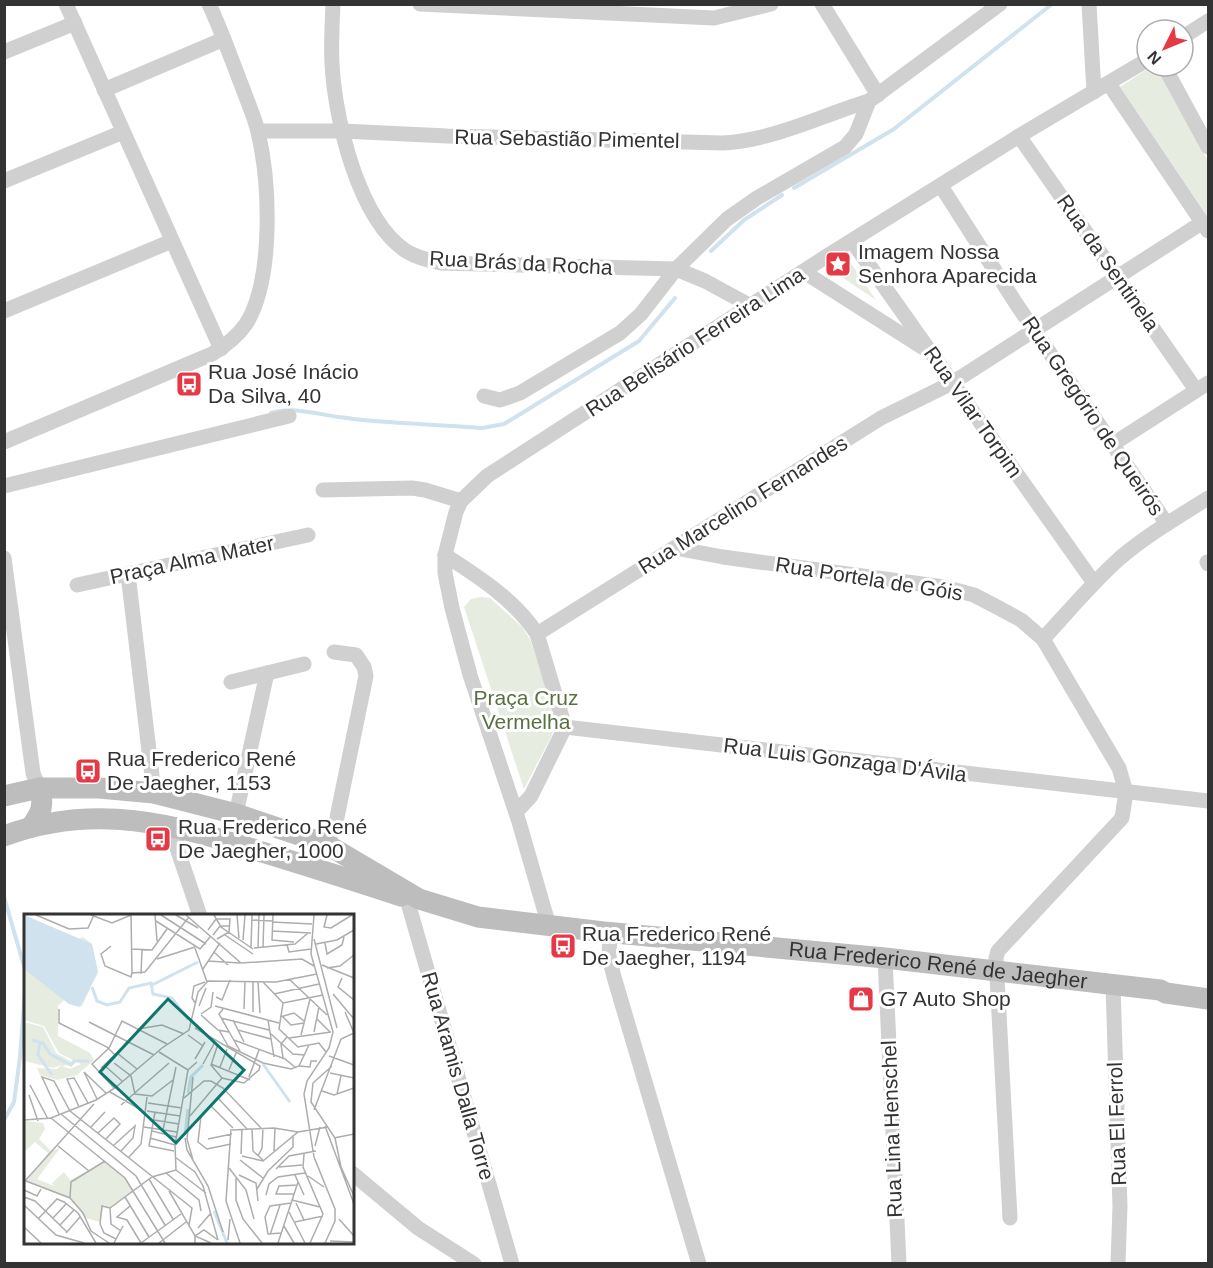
<svg xmlns="http://www.w3.org/2000/svg" width="1213" height="1268" font-family="Helvetica,sans-serif">
<rect width="100%" height="100%" fill="#fff"/>
<g fill="#e6ecdf">
<polygon points="1152,66 1158,66 1208,161 1208,217 1120,87"/>
<polygon points="850,262 876,300 833,271"/>
<polygon points="481,597 490,598 522,627 530,639 553,707 555,722 552,735 524,789 464,607 471,599"/>
</g>
<g fill="none" stroke-linecap="round" stroke-linejoin="round">
<g stroke="#cfe2ee" stroke-width="4">
<polyline points="794,188 894,129 1052,4"/>
<polyline points="711,251 744,220 782,195"/>
<path d="M271 413C293 406 316 414 339 417 386 424 435 424 482 428L504 424 639 341 675 298"/>
<polyline points="4,897 26,973"/>
<polyline points="4,1120 14,1102 20,1057 26,978"/>
</g>
<g stroke="#d0d0d0" stroke-width="15">
<polyline points="66,4 221,349"/>
<path d="M333 4C332 24 331 44 332 64 335 119 358 219 406 251 417 258 428 260 441 263L676 269 705 281 751 306"/>
<polyline points="420,4 714,18 771,4"/>
<polyline points="822,4 878,95"/>
<polyline points="1089,4 1094,92"/>
<polyline points="1183,37 1208,21"/>
<polyline points="4,52 75,23"/>
<polyline points="1164,66 1208,147"/>
<polyline points="1109,84 1208,231"/>
<polyline points="104,90 224,39"/>
<path d="M258 131H342L447 136 723 143C774 140 820 116 869 101"/>
<polyline points="1019,136 1196,390"/>
<polyline points="4,181 123,132"/>
<polyline points="941,186 1017,305 1167,524"/>
<polyline points="852,241 1094,583"/>
<polyline points="804,272 925,349"/>
<polyline points="4,311 172,241"/>
<polyline points="484,396 500,400 520,393 620,333 641,314 676,269 727,219 757,198 845,147 856,134 869,101 1000,4"/>
<path d="M4 442 212 354C225 346 237 337 246 324 274 279 270 183 258 132 255 118 248 103 243 89 232 61 222 32 209 4"/>
<polyline points="1113,444 1208,383"/>
<polyline points="4,486 289,416"/>
<polyline points="323,490 412,488 425,490 461,501"/>
<polyline points="675,548 723,557 944,587 974,595 997,607 1021,620 1043,639 1119,768 1126,792 1122,818 998,951 996,958 1010,1218"/>
<path d="M445 555C479 577 515 600 537 634L565 727 531 796 516 812"/>
<polyline points="4,558 33,773 39,788"/>
<polyline points="1207,562 1208,564"/>
<polyline points="128,574 154,793"/>
<polyline points="77,585 308,535"/>
<polyline points="537,634 881,418 952,383 1203,222"/>
<path d="M1043 639C1068 612 1092 583 1120 558 1147 535 1178 517 1208 498"/>
<polyline points="231,682 304,664"/>
<polyline points="565,727 1208,801"/>
<polyline points="236,814 267,673"/>
<polyline points="175,826 177,848 200,916"/>
<polyline points="326,844 335,827 366,676 364,667 356,655 334,652"/>
<polyline points="404,889 512,1264"/>
<polyline points="549,926 519,822 470,675 452,608 445,573 445,555 456,512 461,501 487,476 830,254 1019,136 1147,60"/>
<polyline points="610,933 609,957 614,977 699,1264"/>
<polyline points="885,958 899,1264"/>
<polyline points="1113,985 1120,1206 1118,1264"/>
<polyline points="352,1173 418,1228 474,1264"/>
</g>
<g stroke="#bdbdbd" stroke-width="21">
<path id="s1" d="M4 796 39 788H99L154 793 236 814 326 844 419 899 478 917 604 932 885 958 1160 990 1166 993 1208 999"/>
<path d="M31 827C41 813 45 805 39 788"/>
<path d="M4 836C95 802 174 824 262 852 308 866 355 881 401 896"/>
</g>
</g>
<defs>
<symbol id="sight-square" viewBox="-11 -11 22 22"><rect x="-9" y="-9" width="18" height="18" rx="4" fill="#e63946" stroke="#fff"/><path d="M0-6L1.8-2.2L6-1.7L2.9 1.2L3.7 5.4L0 3.3L-3.7 5.4L-2.9 1.2L-6-1.7L-1.8-2.2Z" fill="#fff"/></symbol>
<symbol id="bus-square" viewBox="-11 -11 22 22"><rect x="-9" y="-9" width="18" height="18" rx="4" fill="#e63946" stroke="#fff"/><path d="M-5-6H5V4H4V6H2V4H-2V6H-4V4H-5ZM-3.5-4V0h7V-4ZM-3.5 1.2v1.5H-2V1.2ZM2 1.2v1.5H3.5V1.2Z" fill="#fff"/></symbol>
<symbol id="shop-square" viewBox="-11 -11 22 22"><rect x="-9" y="-9" width="18" height="18" rx="4" fill="#e63946" stroke="#fff"/><path d="M-5-2.5h2.3a2.7 3.5 0 0 1 5.4 0H5L5.5 6h-11ZM-1.5-2.5h3a1.5 2.3 0 0 0-3 0Z" fill="#fff"/></symbol>
</defs>
<g fill-rule="evenodd">
<use href="#sight-square" x="823" y="249" width="30" height="30"/>
<use href="#bus-square" x="174" y="369" width="30" height="30"/>
<use href="#bus-square" x="73" y="756" width="30" height="30"/>
<use href="#bus-square" x="143" y="824" width="30" height="30"/>
<use href="#bus-square" x="548" y="931" width="30" height="30"/>
<use href="#shop-square" x="846" y="984" width="30" height="30"/>
</g>
<g text-anchor="middle" stroke-width="6" stroke-linejoin="round" paint-order="stroke">
<g font-size="21" fill="#333" stroke="#fff">
<text transform="translate(567 139) rotate(1)" y="7">Rua Sebastião Pimentel</text>
<text transform="translate(521 263) rotate(3)" y="7">Rua Brás da Rocha</text>
<text transform="translate(1108 263) rotate(55)" y="7">Rua da Sentinela</text>
<text transform="translate(695 342) rotate(-33)" y="7">Rua Belisário Ferreira Lima</text>
<text transform="translate(973 412) rotate(55)" y="7">Rua Vilar Torpim</text>
<text transform="translate(1093 416) rotate(56)" y="7">Rua Gregório de Queirós</text>
<text transform="translate(743 505) rotate(-32)" y="7">Rua Marcelino Fernandes</text>
<text transform="translate(192 560) rotate(-12)" y="7">Praça Alma Mater</text>
<text transform="translate(869 579) rotate(9)" y="7">Rua Portela de Góis</text>
<text transform="translate(845 760) rotate(7)" y="7">Rua Luis Gonzaga D'Ávila</text>
<text dy="7" stroke="none"><textPath href="#s1" startOffset="963">Rua Frederico René de Jaegher</textPath></text>
<text transform="translate(458 1076) rotate(74)" y="7">Rua Aramis Dalla Torre</text>
<text transform="translate(1117 1124) rotate(-92)" y="7">Rua El Ferrol</text>
<text transform="translate(892 1129) rotate(-92)" y="7">Rua Lina Henschel</text>
</g>
<g font-size="21" fill="#333" stroke="#fff" text-anchor="start">
<text x="858" y="259">Imagem Nossa<tspan x="858" dy="24">Senhora Aparecida</tspan></text>
<text x="208" y="379">Rua José Inácio<tspan x="208" dy="24">Da Silva, 40</tspan></text>
<text x="107" y="766">Rua Frederico René<tspan x="107" dy="24">De Jaegher, 1153</tspan></text>
<text x="178" y="834">Rua Frederico René<tspan x="178" dy="24">De Jaegher, 1000</tspan></text>
<text x="582" y="941">Rua Frederico René<tspan x="582" dy="24">De Jaegher, 1194</tspan></text>
<text x="880" y="1006">G7 Auto Shop</text>
</g>
<g font-size="21" fill="#56703f" stroke="#fff">
<text x="526" y="705">Praça Cruz<tspan x="526" dy="24">Vermelha</tspan></text>
</g>
</g>
<g transform="translate(24 914)">
<rect width="330" height="330" fill="#fff"/>
<path d="M59 23 68 30 74 58 58 92 40 86 34 92V122L66 139 70 146 53 161 33 166 16 161 13 154 33 155 38 151 29 154 0 147V108L19 113 32 139 52 150 38 152 46 155 57 150 35 139 20 112 0 106V52ZM0 207 19 209 21 215 15 225 27 237 36 234 13 265 30 272 28 269 40 258 46 266 81 248 101 264 109 277 86 294 80 291 76 308 62 304 46 284 3 267 24 239 11 228 0 238Z" fill="#e6ecdf"/>
<path d="M0 1 68 30 74 58 56 93 45 90 0 55Z" fill="#cfe2ee"/>
<path fill="none" stroke="#cfe2ee" stroke-width="3" d="M128 71 174 48M68 73 73 87 83 91 96 88 105 74 127 69 129 80 148 84 164 105M8 126 19 129 26 140 47 151 50 147H65M16 128 14 141 28 161M239 150 266 188M164 179 167 163 179 151M161 221 164 195M190 297 203 329"/>
<path fill="none" stroke="#adadad" stroke-width="1.5" d="M12 1 45 15 64 14 70 1M67 1 88 9 107 1M107 1 108 59M131 1 133 27M137 1 182 30M152 1 174 14M162 1 217 49 278 45 290 52M190 1 197 13 229 35M213 1 215 24M249 1 248 26 270 28M290 1 287 40 309 118 305 134 283 167 280 180 290 243 311 295V307L301 329M303 1 300 13 307 14 328 1M228 6 248 7M132 7 176 35 186 23M248 8 288 10M184 16 192 5H206L205 18 193 25M248 17 287 19M189 21 196 12H206M201 21 229 40M290 25 313 114M219 26 221 1M301 29 303 40 318 31 320 23M292 30 313 26 330 16M263 31 265 38 287 35M87 32 77 40 81 52 107 63 108 59M227 33 228 1M239 33 240 1M171 34 183 68M230 34 271 30 284 19M234 34 235 1M108 35 128 36 143 15M190 38 204 51M133 45 171 33M184 47 216 49M298 51 330 64M303 54 316 52 330 41M179 55 196 29M108 59 121 58 165 3M117 60 118 36M318 64 314 73 330 86M265 65 303 101M229 68V98M234 68 236 99M239 68 259 89 255 115 274 133 295 129 302 138M250 80 295 70M309 80 330 105M192 83 198 86 206 66M259 89 299 81M172 90 168 84 170 72 181 68M175 92 182 74M191 92 255 109M35 95V109L83 133 91 141M199 95 195 100 216 137M220 95 221 67M321 98 330 119M177 100 187 93 189 78M177 101 194 116 205 118M258 102 267 111 280 109M256 103 270 99 280 107M197 104 245 116M293 105 306 118M209 106 220 128M244 106 250 143M65 108 130 141M171 114 236 152 235 156 220 169 198 164 187 151 194 130M114 115 138 111 160 120M195 116 204 132 239 149 267 155 275 152 285 131M214 116 247 125M290 118 295 93M246 119 269 140 281 141M164 121 179 132M277 121 286 85M265 124 307 118M210 126 261 145 272 154M135 138 164 156M305 142 330 151M259 144 257 130 263 123M171 145 181 128M90 149 107 162 111 180 128 182 149 166M179 150 191 128M187 150 226 166M80 151 98 167M275 152 286 153 287 147H293M308 152 289 169 287 188 311 224 317 253 330 282M196 153 203 135M77 154 93 139 113 155M205 156 212 139M306 159 330 164M169 163 163 225 169 246M225 163 235 136M6 171 24 205M90 174 68 150 85 134 98 107 143 130M202 176 177 202 174 228 183 235 207 230M298 177 310 181 330 174M86 178 119 197M313 180 317 162M5 181 14 207M160 184 180 167H187L199 174 237 214M194 184 223 215M73 185 60 158 83 180M124 189 158 194M97 191 145 149M186 191 209 214M55 193 43 165 50 164 64 189M290 196 317 125 330 119M123 197 156 202M131 198 125 232 150 237M35 200 18 163 30 167 46 197 168 294 165 311M37 200 112 262 141 311M166 202 198 164M27 204 101 264 141 329M0 206 27 204 72 186 91 174 138 134 165 116 174 78 184 67 252 68 293 60M130 206 155 210M301 212 330 290M67 213 81 198M120 213 153 218M207 215 202 287 216 329M228 215 229 237 239 246M139 216 152 153M208 216 250 214 274 218M128 217 152 223M74 219 90 204 96 210 82 225M126 224 151 231M161 224 163 236 184 272 199 318M310 224 330 220M184 225 208 220M90 231 111 212 109 224 97 237M34 232 65 257M291 232 296 213M250 237 251 214M217 240 218 215M280 240 279 253 299 300 286 329M218 242 239 247 274 218 304 213M234 242 238 234 239 214M105 243 117 230 123 183M151 243 171 258 179 272 194 326M216 246 239 264M255 253 278 251M205 254 222 276 230 305M252 255 265 242 292 237M152 256 151 231 164 156 173 148M152 256 182 279M142 259 175 286 177 297M215 261 232 269 234 287M271 261 280 281M284 262 300 273M212 264V286L219 305 238 329M125 265 149 305M1 267 70 190M2 267 46 284 59 299 67 317 85 329M233 275 244 257 269 233V221M0 276 13 282 17 275M145 277 171 322 187 329M270 280H252L255 272 274 271M242 281 245 270 254 263 281 259M0 283 11 287 43 318M101 283 125 323M46 284 47 268 81 247M268 286 296 293M272 289 280 306M0 291 32 321 60 329M106 292 93 303 103 306 117 329M86 294 128 263 152 256M86 294 78 292 76 310 80 319 92 325M86 294 87 310 97 317M265 298 281 329M29 304 42 290M14 305 33 285 40 288 54 299 72 329M315 305 330 322M271 308 299 302M36 311 50 296M260 312 270 329M0 313 17 329M174 314 187 299M42 319 56 303M257 319 244 320 241 303 246 292 267 289M246 321 256 291M204 326 206 305M306 327 330 328M90 329 99 312M117 329 157 300M135 329 162 308M171 329V322L180 316 194 326M254 329 274 268"/>
<path fill="#0f766e" fill-opacity="0.15" stroke="#0f766e" stroke-width="3" d="M144 85 220 156 152 229 76 158Z"/>
<rect width="330" height="330" fill="none" stroke="#333" stroke-width="3"/>
</g>
<rect width="1213" height="1268" fill="none" stroke="#333333" stroke-width="12"/>
<g transform="translate(1165 48) rotate(227)"><circle r="28" fill="#ffffff" stroke="#adadad" stroke-width="1.5"/>
<path d="M0-4.5L10 22L0 15L-10 22Z" fill="#e63946"/>
<text y="-9" font-size="16" font-weight="bold" text-anchor="middle" fill="#333333">N</text>
</g>
</svg>
